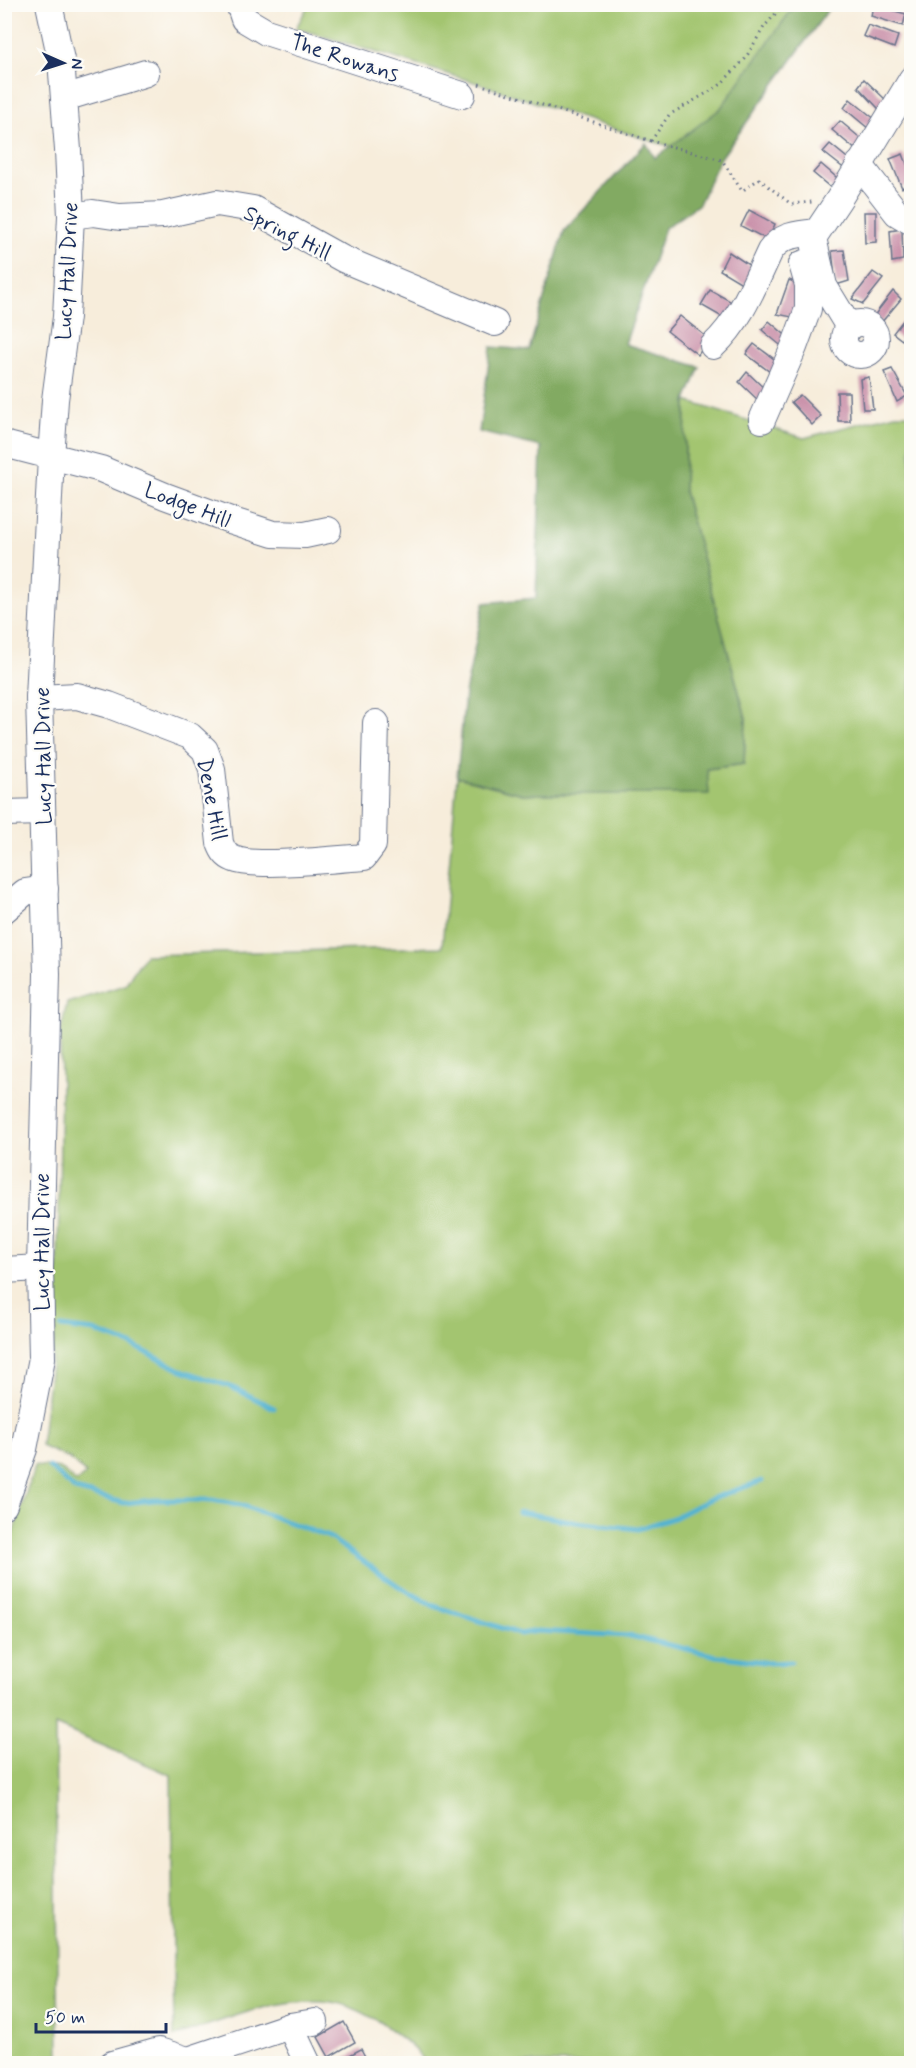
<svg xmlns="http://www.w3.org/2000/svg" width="916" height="2068" viewBox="0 0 916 2068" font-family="Mynerve,sans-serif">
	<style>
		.green { fill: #a3c56f; stroke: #5f7a66; stroke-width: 1.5 }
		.forest { fill: #82aa62; stroke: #4e6c60; stroke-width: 1.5 }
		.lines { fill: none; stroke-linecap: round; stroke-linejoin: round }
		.stream { stroke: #53b3d2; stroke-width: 5 }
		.building { fill: #ca93ab }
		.minor-casing { stroke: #68728a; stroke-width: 28 }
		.path { stroke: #68728a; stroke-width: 3; stroke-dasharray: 1.5 4.5; stroke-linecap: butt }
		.minor { stroke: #fff; stroke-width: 26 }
		.labels { text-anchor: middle; stroke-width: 4.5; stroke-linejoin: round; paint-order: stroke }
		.street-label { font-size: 22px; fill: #1b2f5e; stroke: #fdfcf7 }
	</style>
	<rect width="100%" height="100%" fill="#fdfcf7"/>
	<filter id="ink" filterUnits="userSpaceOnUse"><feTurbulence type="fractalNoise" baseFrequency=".0167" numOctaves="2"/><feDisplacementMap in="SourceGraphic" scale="12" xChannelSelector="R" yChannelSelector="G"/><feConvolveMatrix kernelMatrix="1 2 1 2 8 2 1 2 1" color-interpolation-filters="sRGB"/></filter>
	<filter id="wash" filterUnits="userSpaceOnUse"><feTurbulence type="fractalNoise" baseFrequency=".008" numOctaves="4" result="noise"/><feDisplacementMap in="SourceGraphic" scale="24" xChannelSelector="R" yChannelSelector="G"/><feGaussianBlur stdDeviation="1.35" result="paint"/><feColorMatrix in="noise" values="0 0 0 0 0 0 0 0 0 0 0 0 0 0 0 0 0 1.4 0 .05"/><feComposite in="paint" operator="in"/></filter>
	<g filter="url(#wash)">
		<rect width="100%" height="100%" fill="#f7eddb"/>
		<g class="green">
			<polygon points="309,4 815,4 830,7 720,159 651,141 474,82 296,28"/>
			<path d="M686 401 804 438 895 414H911V2063H427C403 2035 360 2003 322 2001 272 1998 220 2022 174 2037L171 1775 55 1725 59 2058 39 2063H5L4 1551 13 1533 35 1465 60 1468 76 1482 86 1474 70 1459 41 1446 57 1314 61 1083 60 1034 67 1003 125 985 145 955 442 947 457 777 523 794 744 764 746 718 684 491Z"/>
		</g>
		<polygon class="forest" points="795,5 815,5 830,7 720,159 699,204 665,228 625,344 700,367 686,401 684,491 746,718 744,764 707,769 709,794 523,794 457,777 465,693 484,603 536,598 541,447 479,432 491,347 529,350 564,231 646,143 655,158 720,109"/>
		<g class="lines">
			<g class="stream">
				<polyline points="61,1327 94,1331 132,1345 179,1369 231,1387 274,1408"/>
				<polyline points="49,1467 75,1490 124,1503 154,1500 212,1500 241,1505 329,1537 397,1585 434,1606 520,1634 538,1631 630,1636 717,1656 771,1663 791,1662"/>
				<polyline points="519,1512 576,1522 638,1529 673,1518 710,1499 762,1481"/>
			</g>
		</g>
		<g id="blocks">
			<g class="building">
				<polygon points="873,5 906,14 903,26 871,16"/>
				<polygon points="868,25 898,36 894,48 863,36"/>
				<polygon points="864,79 886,100 879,109 858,87"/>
				<polygon points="850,99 876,120 869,129 844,108"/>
				<polygon points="840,121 865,142 857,151 832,130"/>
				<polygon points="830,144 852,162 846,170 823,152"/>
				<polygon points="903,154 912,177 912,182 902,188 890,159"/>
				<polygon points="821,164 843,183 837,193 813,173"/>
				<polygon points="749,210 775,224 768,240 741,226"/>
				<polygon points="864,212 876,212 876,242 865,243"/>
				<polygon points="902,229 903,260 892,262 890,231"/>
				<polygon points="844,250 849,281 836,285 832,251"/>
				<polygon points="729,252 755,269 745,285 720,270"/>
				<polygon points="873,272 883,279 863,304 852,299"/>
				<polygon points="789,280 801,285 792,317 777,314"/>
				<polygon points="710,290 739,306 729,321 701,305"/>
				<polygon points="893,291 901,299 881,323 873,317"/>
				<polygon points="912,309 912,328 902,340 893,333"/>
				<polygon points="680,316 709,339 698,355 667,331"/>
				<polygon points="769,321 791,340 785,349 762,330"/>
				<polygon points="754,344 782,365 774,375 746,354"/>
				<polygon points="892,369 907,396 897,402 884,372"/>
				<polygon points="747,372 768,392 760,402 739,382"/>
				<polygon points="869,377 873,409 863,409 860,379"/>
				<polygon points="837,392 849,392 850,421 838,421"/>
				<polygon points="800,395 821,416 812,425 791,402"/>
				<polygon points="344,2022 355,2042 329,2057 318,2037"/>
				<polygon points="361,2049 369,2064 333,2064"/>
			</g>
		</g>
	</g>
	<g filter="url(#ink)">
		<use href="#blocks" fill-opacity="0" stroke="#68728a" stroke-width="1.5"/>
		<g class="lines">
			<defs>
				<g id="minor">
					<polyline points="239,4 244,19 266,32 462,95"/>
					<polyline points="64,98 146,73"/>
					<polyline points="859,164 897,213 912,222"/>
					<polyline points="71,216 93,213 120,217 163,215 217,203 253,209 343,259 495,323"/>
					<circle cx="860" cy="339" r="16"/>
					<polyline points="849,327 824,286 813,238 839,199 912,79"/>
					<path d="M713 346C741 320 754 285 770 251 782 234 797 235 816 232"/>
					<polyline points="762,420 794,347 808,309 808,285 802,264 805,263"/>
					<polyline points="4,444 101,469 165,496 233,521 273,534 305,535 328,530"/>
					<path d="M39 698 77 696 109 705 190 736 205 750 212 769 220 843C223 851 226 856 234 859 254 868 338 859 364 857L373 845 376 723"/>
					<polyline points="4,813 42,812"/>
					<polyline points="4,910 25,892 45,889"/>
					<polyline points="4,1270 40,1268"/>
					<polyline points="4,1505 24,1449 42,1358 40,1268 47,974 39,698 51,457 55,400 66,317 71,216 68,150 61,60 49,4"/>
					<polyline points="290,2026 315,2022"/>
					<polyline points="112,2064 159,2051 188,2060 290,2026 308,2064"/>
				</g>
			</defs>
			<use href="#minor" class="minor-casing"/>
			<g class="path">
				<polyline points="479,84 651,141 722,160 742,191 759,179 791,204 812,202"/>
				<polyline points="651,141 669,115 719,86 745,59 764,27 784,4"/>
			</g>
			<use href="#minor" class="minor"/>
		</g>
	</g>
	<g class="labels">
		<g class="street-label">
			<text transform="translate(345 57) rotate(18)" y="8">The Rowans</text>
			<text transform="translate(288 232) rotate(27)" y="8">Spring Hill</text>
			<text transform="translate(66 271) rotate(-87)" y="8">Lucy Hall Drive</text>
			<text transform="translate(188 504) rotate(21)" y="8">Lodge Hill</text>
			<text transform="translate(42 756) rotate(-91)" y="8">Lucy Hall Drive</text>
			<text transform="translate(213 799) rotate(79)" y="8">Dene Hill</text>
			<text transform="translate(41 1242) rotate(-90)" y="8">Lucy Hall Drive</text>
		</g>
	</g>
	<rect width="916" height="2068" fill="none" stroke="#fdfcf7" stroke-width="24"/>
	<g transform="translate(63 63) rotate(93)" stroke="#fdfcf7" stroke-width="4.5" paint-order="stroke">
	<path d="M0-4.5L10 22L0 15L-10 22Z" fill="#1b2f5e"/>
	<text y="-9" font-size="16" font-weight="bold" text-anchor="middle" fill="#1b2f5e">N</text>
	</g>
	<path d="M36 2023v9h130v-9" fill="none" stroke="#1b2f5e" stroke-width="3"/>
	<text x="45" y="2023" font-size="18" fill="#1b2f5e" stroke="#fdfcf7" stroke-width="4.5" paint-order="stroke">50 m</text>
</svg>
